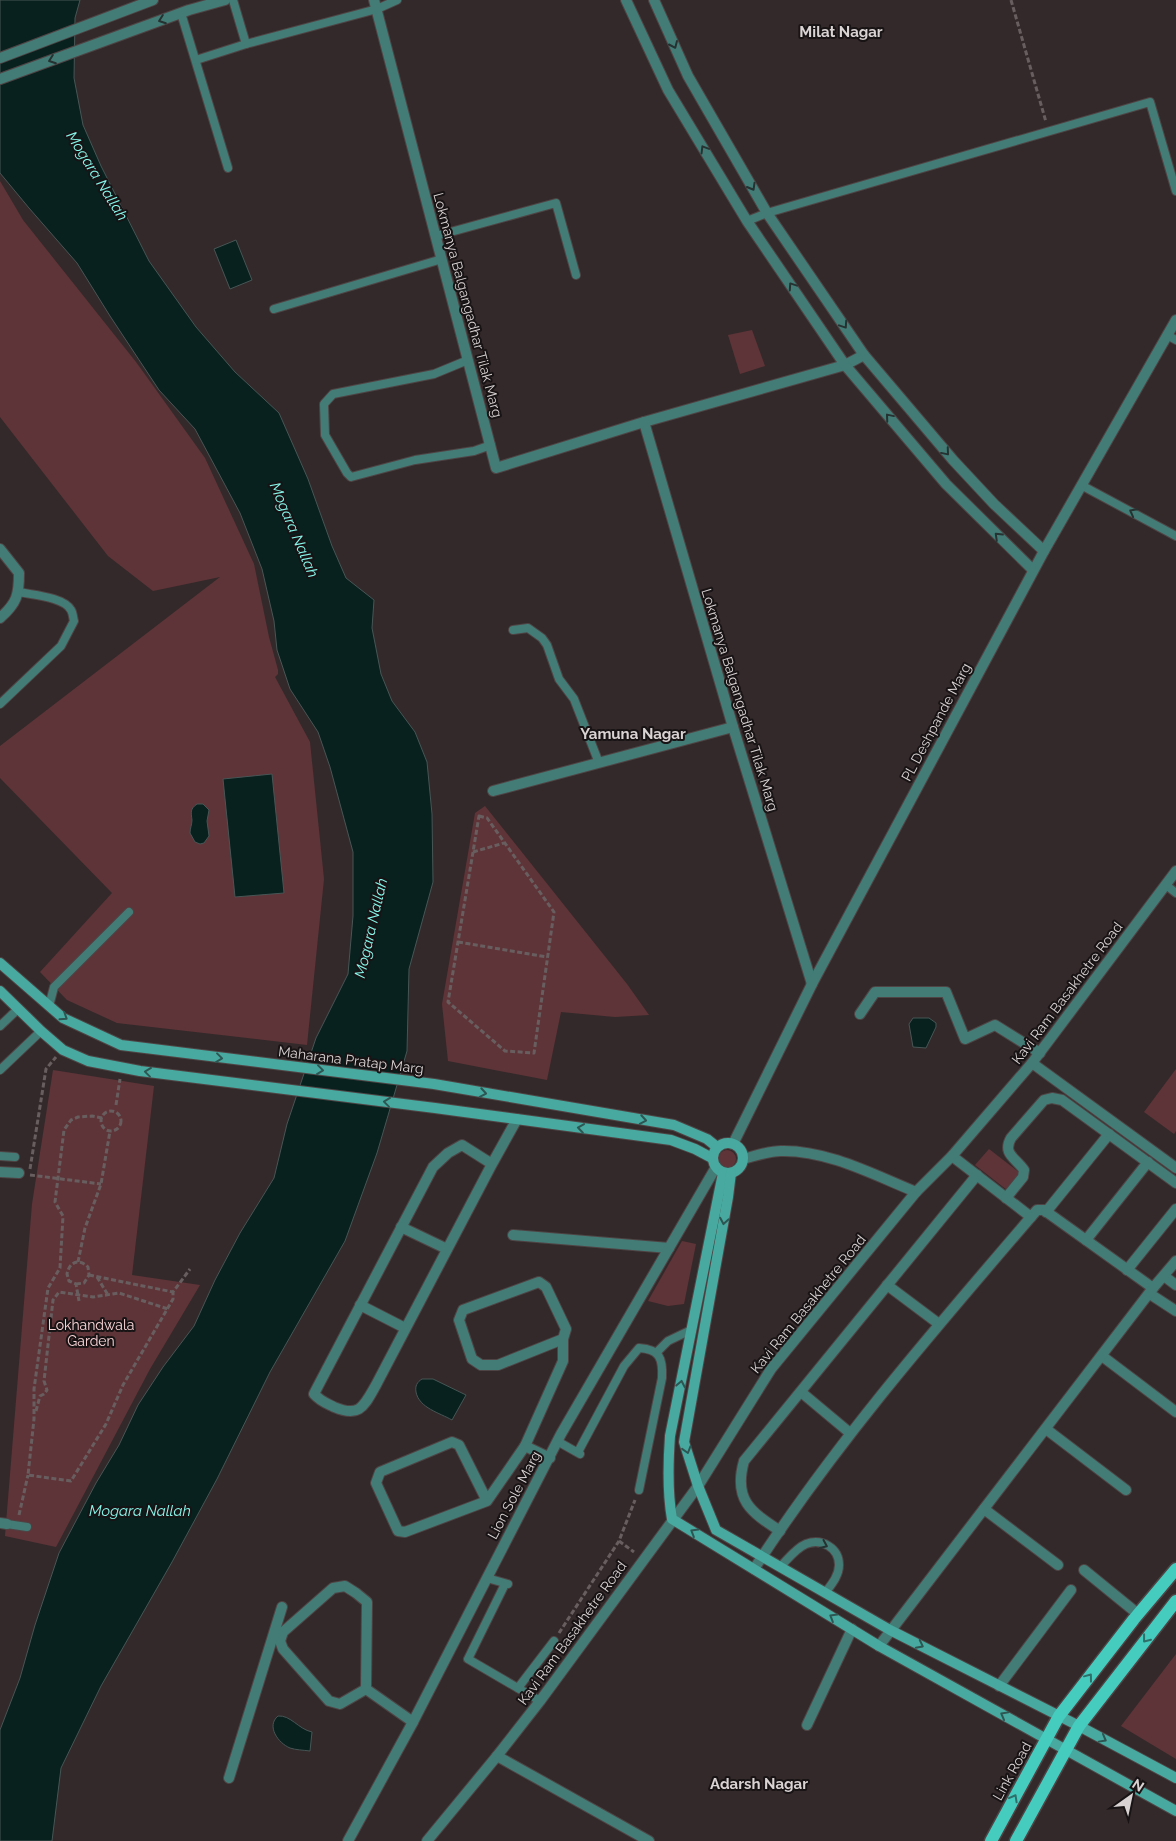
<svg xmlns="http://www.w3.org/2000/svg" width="1176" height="1841" viewBox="0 0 1176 1841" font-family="Raleway,sans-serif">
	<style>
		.green { fill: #5e3438 }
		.water { fill: #08201e; stroke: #475655 }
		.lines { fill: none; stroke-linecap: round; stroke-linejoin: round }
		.service-casing { stroke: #4f4445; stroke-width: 10 }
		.minor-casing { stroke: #4f4445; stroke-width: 12 }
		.tertiary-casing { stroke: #4f4445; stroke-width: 12 }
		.secondary-casing { stroke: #4f4445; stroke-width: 12 }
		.primary-casing { stroke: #4f4445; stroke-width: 15 }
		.path { stroke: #685e5f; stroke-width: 3; stroke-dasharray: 5 2.5; stroke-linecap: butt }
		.service { stroke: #437c76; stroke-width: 8 }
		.minor { stroke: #437c76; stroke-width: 10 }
		.tertiary { stroke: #437c76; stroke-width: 10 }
		.secondary { stroke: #47a99f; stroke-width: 10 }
		.primary { stroke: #46cbbf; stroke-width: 12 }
		.oneway { stroke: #253231 }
		.oneway2 { stroke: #2d5653 }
		.oneway3 { stroke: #2f6f6a }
		.labels { text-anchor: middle; stroke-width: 4; stroke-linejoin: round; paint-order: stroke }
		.street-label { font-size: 14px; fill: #dad3d4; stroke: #181314 }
		.park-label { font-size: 14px; fill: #fcd7d9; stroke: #181314 }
		.neighbourhood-label { font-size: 15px; font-weight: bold; fill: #dad3d4; stroke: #181314 }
		.water-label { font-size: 15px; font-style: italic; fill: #87f8ec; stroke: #181314 }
	</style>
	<rect width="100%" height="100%" fill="#34292a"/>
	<g class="green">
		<polygon points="0,181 23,220 136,362 205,458 254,564 269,637 278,670 278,674 275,677 310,742 324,879 307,1045 117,1023 67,1000 40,972 112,893 0,778 0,746 220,577 153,591 108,556 0,417"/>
		<polygon points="752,330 765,366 740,374 728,335"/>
		<polygon points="485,806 627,984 649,1015 615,1017 561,1012 547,1080 448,1061 442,1004 475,813"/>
		<polygon points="1176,1069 1176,1131 1174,1134 1144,1112"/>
		<polygon points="53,1070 154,1086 132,1275 200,1285 150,1369 56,1547 5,1536 32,1204"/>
		<polygon points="989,1149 1020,1173 1007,1190 975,1165"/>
		<circle cx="727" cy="1159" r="9"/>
		<polygon points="682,1241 696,1244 684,1304 668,1306 648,1301"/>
		<polygon points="1176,1654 1176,1759 1121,1726"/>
	</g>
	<g class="water">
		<polygon points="0,0 80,0 75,18 74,78 83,125 101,166 149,261 196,327 235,372 279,413 308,479 332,546 346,578 374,600 372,628 381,674 392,701 415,732 427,762 432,814 433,882 409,969 407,1051 377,1153 345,1241 270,1372 217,1479 172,1562 101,1686 61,1768 52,1841 0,1841 0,1730 20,1678 35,1625 59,1553 96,1483 119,1445 138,1405 163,1367 194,1326 215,1280 240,1233 274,1178 287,1124 316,1038 348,974 353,916 353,852 330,767 318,732 290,689 277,650 274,621 262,569 240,513 195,429 159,390 110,316 77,263 29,208 0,173"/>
		<polygon points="236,240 252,280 230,289 214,249"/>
		<polygon points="272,774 284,893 235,897 223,779"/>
		<path d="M197 804H203L209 810 207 821 209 836 204 843 200 844 195 842 190 833C190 829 192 824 192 820 191 812 190 809 197 804Z"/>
		<polygon points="913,1018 929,1018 936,1023 936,1027 926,1048 913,1047 909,1024"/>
		<path d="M422 1379H433L466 1395 452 1420C440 1413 419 1408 416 1392 415 1386 417 1382 422 1379Z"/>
		<path d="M278 1716C291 1715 298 1729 312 1732L310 1751C303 1750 296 1750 290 1748 278 1743 266 1726 278 1716Z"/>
	</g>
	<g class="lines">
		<defs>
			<g id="service">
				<polyline points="181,13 228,168"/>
				<polyline points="246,44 377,9 397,0"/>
				<polyline points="196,60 246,44 233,0"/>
				<polyline points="747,221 767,213 1150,102 1176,191"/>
				<polyline points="436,236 556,203 576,275"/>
				<polyline points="274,309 442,259"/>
				<polyline points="1167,335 1176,340"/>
				<polyline points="468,360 434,374 333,394 324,404 325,435 347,473 351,477 415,460 474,451 491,445"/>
				<polyline points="1081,485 1176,536"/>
				<polyline points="513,630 528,628 542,638 547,645 559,679 574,699 599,763"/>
				<path d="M0 704 61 646 74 621C73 618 73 613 71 610 64 597 32 595 19 592"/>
				<polyline points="1166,885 1176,893"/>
				<polyline points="49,1006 54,987 129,912"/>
				<polyline points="0,1026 18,1009"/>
				<polyline points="0,1070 41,1031"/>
				<polyline points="0,1156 15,1157"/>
				<polyline points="656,1353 668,1341 691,1330"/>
				<polyline points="557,1441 580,1454"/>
				<path d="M578 1452 624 1366 639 1348C660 1349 663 1359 662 1378L639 1490"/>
				<polyline points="7,1524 27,1527"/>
				<path d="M780 1567C788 1559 796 1548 806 1544 822 1538 839 1548 839 1565 839 1576 831 1585 825 1593"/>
				<polyline points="487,1578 508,1584"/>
				<polyline points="505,1584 468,1659 540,1701"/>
				<polyline points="518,1688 554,1641"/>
			</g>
			<g id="minor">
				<polyline points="374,0 496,468 644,422 845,365 864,355"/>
				<polyline points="626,0 668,90 747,221 845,365 946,484 1033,570"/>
				<polyline points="654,0 688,76 767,213 864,355 953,460 994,504 1044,551"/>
				<polyline points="644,422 733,727 812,984"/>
				<path d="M0 549 19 573C19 595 17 603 0 618"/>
				<polyline points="493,791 733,727"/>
				<polyline points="860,1014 875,992 946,992 965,1039 995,1025 1040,1053"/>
				<polyline points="1032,1063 1176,1168"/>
				<polyline points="952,1156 1031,1217 1037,1210 1044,1210 1153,1288"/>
				<path d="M492 1164 462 1145 448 1153 433 1167 317 1388 314 1394C320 1401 326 1403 334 1407 360 1418 364 1406 376 1385L492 1164 517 1119"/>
				<polyline points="0,1172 19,1173"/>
				<path d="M1006 1198 1023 1177 1024 1170C1016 1158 1002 1154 1011 1138L1044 1100 1052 1098 1062 1100 1176 1183"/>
				<polyline points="1046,1212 1109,1134"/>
				<polyline points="401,1227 447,1249"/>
				<polyline points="513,1235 669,1248"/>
				<polyline points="1086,1240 1148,1162"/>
				<polyline points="1127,1270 1176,1209"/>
				<polyline points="1164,1276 1176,1285"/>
				<polyline points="887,1285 939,1324"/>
				<polyline points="1150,1294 1176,1311"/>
				<polyline points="360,1305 405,1328"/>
				<polyline points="1102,1356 1176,1412"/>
				<polyline points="801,1392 850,1433"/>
				<polyline points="1046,1429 1126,1490"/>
				<polyline points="525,1446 563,1361 563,1339 566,1329 546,1287 539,1282 463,1310 459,1320 472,1359 481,1365 498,1365 563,1339"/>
				<polyline points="487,1501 459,1445 452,1442 380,1472 376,1483 398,1531 405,1532 487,1501 525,1446 550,1458"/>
				<polyline points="984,1509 1058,1565"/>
				<polyline points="0,1523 7,1524"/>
				<path d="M780 1531C751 1512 733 1500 744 1461L977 1175"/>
				<path d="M754 1569C835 1444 934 1330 1031 1217"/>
				<polyline points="1084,1570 1138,1614"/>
				<polygon points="345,1586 356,1593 367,1602 366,1689 340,1704 329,1701 283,1649 280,1641 283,1632 333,1588"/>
				<polyline points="879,1646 1153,1288 1176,1261"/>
				<polyline points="999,1686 1071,1590"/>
				<polyline points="366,1689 413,1722"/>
				<polyline points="807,1725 852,1629"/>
				<polyline points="497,1756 649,1841"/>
				<polyline points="229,1778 282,1607"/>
			</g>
			<g id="tertiary">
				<polyline points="0,58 153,0"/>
				<polyline points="0,79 189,10 225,0"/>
				<polyline points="733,1144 812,984 1044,551 1176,320"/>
				<path d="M743 1159C755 1156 769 1151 781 1151 828 1150 874 1175 916 1192"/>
				<polyline points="348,1841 413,1722 561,1434 716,1167"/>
				<polyline points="427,1841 497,1756 540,1701 698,1486 771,1369 916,1192 952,1156 1032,1063 1176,871"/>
			</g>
			<g id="secondary">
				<polyline points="0,963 63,1018 121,1045 434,1084 674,1125 707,1139 717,1147"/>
				<polyline points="0,991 41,1031 63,1050 88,1061 140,1071 435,1108 671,1140 695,1149 712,1158"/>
				<circle cx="728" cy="1158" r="15"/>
				<path d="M723 1173 670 1436C668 1464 667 1491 672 1519L879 1646 1176 1811"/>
				<polyline points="731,1173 728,1197 684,1442 698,1486 716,1530 890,1630 1079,1726 1176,1778"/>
			</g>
			<g id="primary">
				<polyline points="991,1841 1059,1716 1134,1619 1176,1569"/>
				<polyline points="1016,1841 1079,1726 1176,1601"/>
			</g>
		</defs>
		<use href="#service" class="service-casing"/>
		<use href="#minor" class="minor-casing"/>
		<use href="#tertiary" class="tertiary-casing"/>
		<use href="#secondary" class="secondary-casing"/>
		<use href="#primary" class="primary-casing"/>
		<g class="path">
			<polyline points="1011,0 1046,122"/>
			<polygon points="479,816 487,818 554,912 534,1053 505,1051 448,1002"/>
			<polyline points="473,852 504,843"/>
			<polyline points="458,942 547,957"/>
			<polyline points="116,1105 120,1079"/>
			<circle cx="111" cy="1121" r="10"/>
			<polyline points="102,1118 92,1116 78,1117 71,1120 64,1130 55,1202 63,1216 60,1268 48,1288 34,1389 34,1419 28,1475 71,1481 106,1424 123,1385 173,1299 173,1292 190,1269"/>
			<polyline points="30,1169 46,1069 56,1057"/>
			<polyline points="30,1175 101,1184"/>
			<polyline points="78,1262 85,1228 101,1184 110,1131"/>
			<polyline points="89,1275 173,1292"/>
			<polyline points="97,1277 108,1295"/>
			<path d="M76 1284 84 1283 89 1275 88 1267C79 1258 69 1262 67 1274L69 1281 76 1284 79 1301"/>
			<polyline points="36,1411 40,1396 44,1394 47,1390 44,1381 53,1300 59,1292 93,1297 119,1293 168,1309"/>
			<polyline points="19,1515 28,1475"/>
			<polyline points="619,1541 634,1552"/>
			<polyline points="559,1633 619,1541 635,1500"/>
		</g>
		<use href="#service" class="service"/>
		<use href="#minor" class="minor"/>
		<use href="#tertiary" class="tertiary"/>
		<use href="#secondary" class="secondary"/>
		<use href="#primary" class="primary"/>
	</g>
	<defs><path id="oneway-chevron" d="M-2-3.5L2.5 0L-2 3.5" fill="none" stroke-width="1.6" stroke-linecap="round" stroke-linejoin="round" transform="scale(1.25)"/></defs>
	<g class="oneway">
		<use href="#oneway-chevron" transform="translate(162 20) rotate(160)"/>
		<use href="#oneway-chevron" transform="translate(674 45) rotate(66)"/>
		<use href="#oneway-chevron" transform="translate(52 60) rotate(160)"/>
		<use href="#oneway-chevron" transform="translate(704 149) rotate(-121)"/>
		<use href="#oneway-chevron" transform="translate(752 187) rotate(60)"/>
		<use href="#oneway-chevron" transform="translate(792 286) rotate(-124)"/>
		<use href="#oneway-chevron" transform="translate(844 325) rotate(56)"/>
		<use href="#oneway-chevron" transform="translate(889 417) rotate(-130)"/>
		<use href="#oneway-chevron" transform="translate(946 452) rotate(50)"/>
		<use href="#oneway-chevron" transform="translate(1133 512) rotate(-152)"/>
		<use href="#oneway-chevron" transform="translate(998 536) rotate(-136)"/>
		<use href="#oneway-chevron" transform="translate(824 1545) rotate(24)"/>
	</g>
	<g class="oneway2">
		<use href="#oneway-chevron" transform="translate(64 1017) rotate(33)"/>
		<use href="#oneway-chevron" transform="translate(219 1058) rotate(7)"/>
		<use href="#oneway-chevron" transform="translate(320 1070) rotate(7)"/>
		<use href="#oneway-chevron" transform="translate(148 1072) rotate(-173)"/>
		<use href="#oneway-chevron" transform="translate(483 1093) rotate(10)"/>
		<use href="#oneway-chevron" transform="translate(387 1102) rotate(-173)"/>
		<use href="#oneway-chevron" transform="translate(643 1120) rotate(10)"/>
		<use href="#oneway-chevron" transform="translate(581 1128) rotate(-172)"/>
		<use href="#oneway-chevron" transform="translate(724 1221) rotate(100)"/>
		<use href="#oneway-chevron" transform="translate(681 1384) rotate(-79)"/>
		<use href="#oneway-chevron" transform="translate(687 1450) rotate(73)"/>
		<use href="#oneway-chevron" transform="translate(694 1532) rotate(-149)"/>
		<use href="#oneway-chevron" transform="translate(833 1617) rotate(-149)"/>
		<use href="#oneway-chevron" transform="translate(920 1645) rotate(27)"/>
		<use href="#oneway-chevron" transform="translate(1004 1715) rotate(-151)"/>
		<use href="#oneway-chevron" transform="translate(1103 1739) rotate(29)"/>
	</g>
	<g class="oneway3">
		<use href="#oneway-chevron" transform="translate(1146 1639) rotate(128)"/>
		<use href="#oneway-chevron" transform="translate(1089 1677) rotate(-53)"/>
		<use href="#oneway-chevron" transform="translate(1014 1798) rotate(-61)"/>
	</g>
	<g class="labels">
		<g class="street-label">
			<text transform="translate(468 305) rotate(75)" y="5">Lokmanya Balgangadhar Tilak Marg</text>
			<text transform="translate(740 700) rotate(73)" y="5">Lokmanya Balgangadhar Tilak Marg</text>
			<text transform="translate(936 722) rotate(-62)" y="5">PL Deshpande Marg</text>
			<text transform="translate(1067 993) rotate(-53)" y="5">Kavi Ram Basakhetre Road</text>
			<text transform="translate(351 1060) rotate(7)" y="5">Maharana Pratap Marg</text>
			<text transform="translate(808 1304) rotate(-51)" y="5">Kavi Ram Basakhetre Road</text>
			<text transform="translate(514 1495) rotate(-62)" y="5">Lion Sole Marg</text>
			<text transform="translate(572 1633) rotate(-54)" y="5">Kavi Ram Basakhetre Road</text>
			<text transform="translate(1012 1771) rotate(-61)" y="5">Link Road</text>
		</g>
		<g class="park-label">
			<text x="91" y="1330">Lokhandwala<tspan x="91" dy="16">Garden</tspan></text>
		</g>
		<g class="neighbourhood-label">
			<text x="841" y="37">Milat Nagar</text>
			<text x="633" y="739">Yamuna Nagar</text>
			<text x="759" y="1789">Adarsh Nagar</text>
		</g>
		<g class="water-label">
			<text transform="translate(97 176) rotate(58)" y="5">Mogara Nallah</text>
			<text transform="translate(294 530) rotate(67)" y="5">Mogara Nallah</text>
			<text transform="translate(371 928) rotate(-77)" y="5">Mogara Nallah</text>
			<text x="140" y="1516">Mogara Nallah</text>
		</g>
	</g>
	<g transform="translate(1131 1796) rotate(33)" stroke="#181314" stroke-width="4" paint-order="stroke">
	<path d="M0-4L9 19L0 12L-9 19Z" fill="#dad3d4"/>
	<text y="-8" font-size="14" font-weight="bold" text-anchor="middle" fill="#dad3d4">N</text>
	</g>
</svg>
